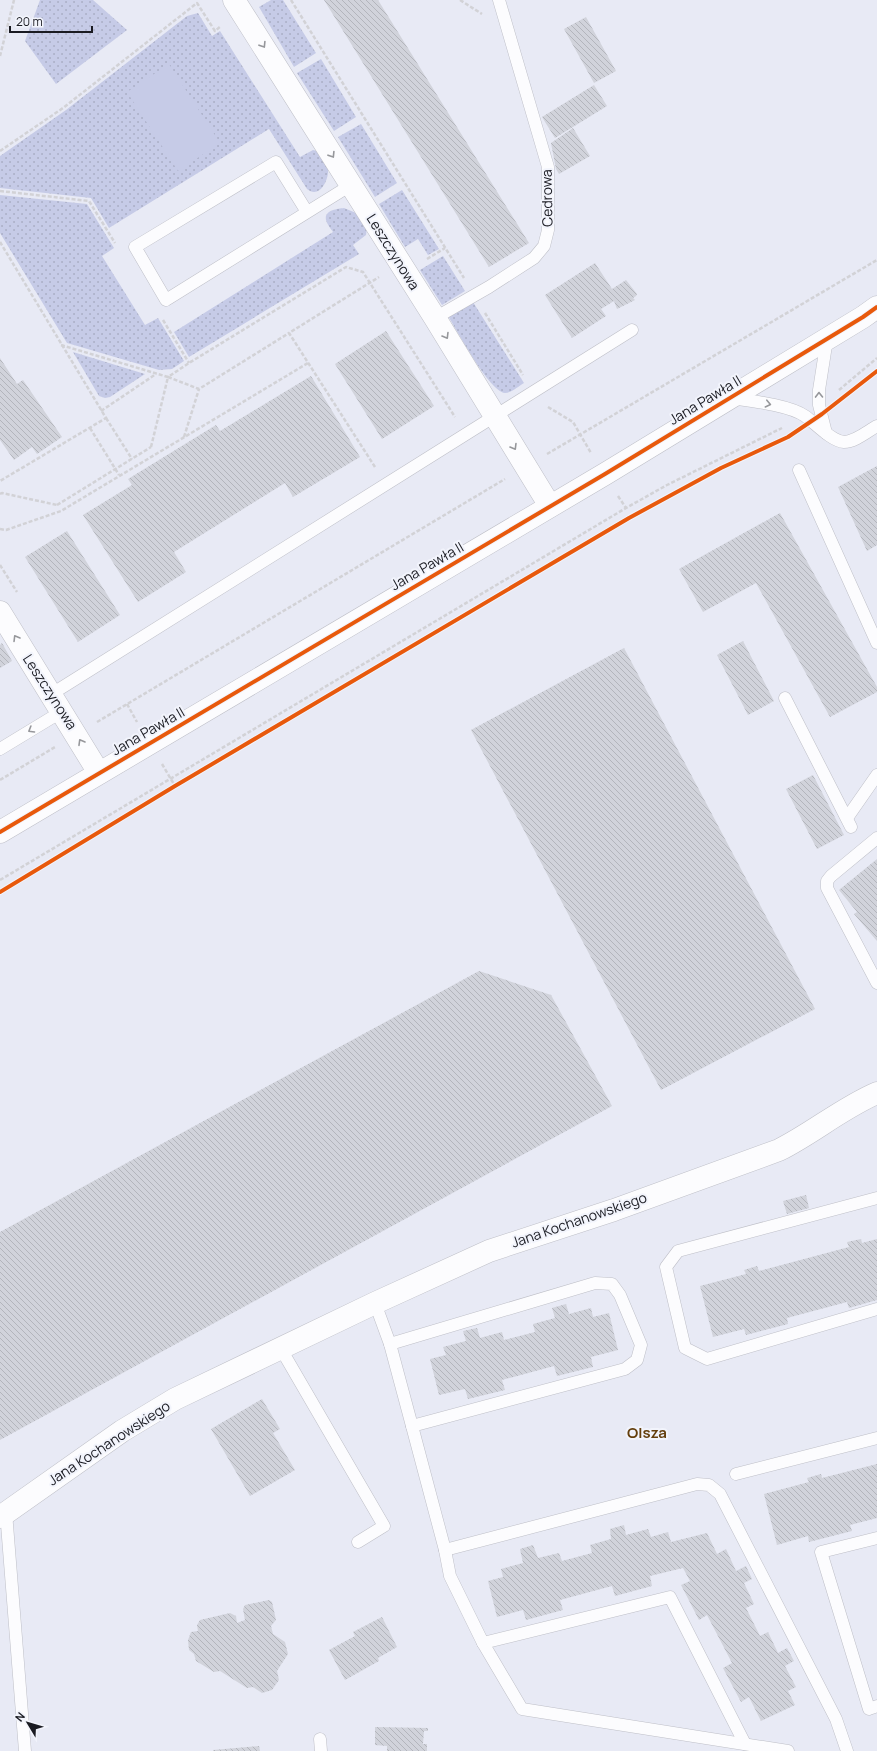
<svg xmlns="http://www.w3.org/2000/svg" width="877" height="1751" viewBox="0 0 877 1751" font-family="Manrope,sans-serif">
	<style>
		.grass { fill: url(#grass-dots) }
		.garden { fill: #c6cbe7 }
		.building { fill: url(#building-back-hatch) }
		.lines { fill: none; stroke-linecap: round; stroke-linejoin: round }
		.service-casing { stroke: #bebfc7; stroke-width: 13 }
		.minor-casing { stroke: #bebfc7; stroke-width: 23 }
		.tertiary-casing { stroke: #bebfc7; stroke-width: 23 }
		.path { stroke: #d2d2d6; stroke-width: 2.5; stroke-dasharray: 4 2; stroke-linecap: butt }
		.service { stroke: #fcfcfe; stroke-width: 12 }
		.minor { stroke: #fcfcfe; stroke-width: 22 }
		.tertiary { stroke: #fcfcfe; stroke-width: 22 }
		.path-bridge { stroke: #d2d2d6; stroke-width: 2.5; stroke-dasharray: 4 2; stroke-linecap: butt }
		.cycleway-casing { stroke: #f2f4fc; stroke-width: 6 }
		.cycleway { stroke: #e8590c; stroke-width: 4 }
		.oneway { stroke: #96979b }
		.labels { text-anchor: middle; stroke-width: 4; stroke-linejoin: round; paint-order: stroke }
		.street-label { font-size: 14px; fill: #1a1b22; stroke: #f2f4fc }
		.neighbourhood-label { font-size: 15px; font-weight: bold; fill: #643f0d; stroke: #f2f4fc }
	</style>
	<defs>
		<pattern id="grass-dots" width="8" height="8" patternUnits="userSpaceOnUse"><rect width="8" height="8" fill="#c6cbe7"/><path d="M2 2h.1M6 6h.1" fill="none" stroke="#aaaec6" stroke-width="1.8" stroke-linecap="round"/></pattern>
		<pattern id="building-back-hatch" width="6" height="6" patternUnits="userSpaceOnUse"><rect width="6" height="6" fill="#d1d3db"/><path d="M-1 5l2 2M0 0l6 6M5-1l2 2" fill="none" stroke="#b3b5bc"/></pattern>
	</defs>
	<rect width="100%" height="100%" fill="#e8eaf5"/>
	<g class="grass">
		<polygon points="40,0 93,0 127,30 56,84 25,41"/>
		<polygon points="271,0 283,0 316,53 294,67 259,7"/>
		<path d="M198 13 212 36 220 31 300 157 313 150 317 151C321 156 328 163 328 169 329 181 319 199 307 189L269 129 109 228 91 198 0 188V156L66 110 187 16Z"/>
		<polygon points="321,59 356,117 334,131 297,73"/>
		<polygon points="361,124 397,183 375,197 338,137"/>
		<polygon points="402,190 439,249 428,255 418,239 405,247 379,204"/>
		<polygon points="0,195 87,204 114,248 102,256 145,325 158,318 184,361 172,369 159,370 67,343 0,233"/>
		<path d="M344 208 356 213 367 228 366 235 353 245 359 254 189 357 174 332 333 232C331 229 327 224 326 220 324 210 337 209 344 208Z"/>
		<polygon points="443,256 465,291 442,305 420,270"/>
		<path d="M473 302 524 383C519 386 511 393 505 393 489 391 458 332 448 316Z"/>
		<polygon points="73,352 145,374 110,397 105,398 99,396"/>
	</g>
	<polygon class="garden" points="169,64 220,143 178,171 127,92"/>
	<g class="building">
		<polygon points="324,0 378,0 529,243 489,267"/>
		<polygon points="586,17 616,71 594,83 564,29"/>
		<polygon points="594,85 607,106 555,138 542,117"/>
		<polygon points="573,128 590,156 559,174 556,169 551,143"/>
		<polygon points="595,263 612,289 626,280 637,294 636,296 633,298 635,300 617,309 614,301 601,309 606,316 572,338 545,295"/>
		<polygon points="386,331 434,406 382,439 335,364"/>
		<polygon points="0,358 17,384 23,380 62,437 37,454 32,447 14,460 0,440"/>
		<polygon points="311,376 360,457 293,497 285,483 174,552 186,572 138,602 83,515 132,485 128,479 216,425 220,431"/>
		<polygon points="877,466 877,545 867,551 838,487"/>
		<polygon points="780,513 877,687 877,692 830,717 756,583 703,612 679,569"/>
		<polygon points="67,531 120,615 78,642 25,557"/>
		<polygon points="743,641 774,701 748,715 717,655"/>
		<polygon points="2,643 12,661 0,668 0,645"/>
		<polygon points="624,648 815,1009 661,1090 471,730"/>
		<polygon points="813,775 844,835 817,849 786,789"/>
		<polygon points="877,859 877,941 854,914 857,912 839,890"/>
		<polygon points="479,971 551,995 612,1106 0,1440 0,1232"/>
		<polygon points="806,1195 809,1208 787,1214 783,1201"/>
		<polygon points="861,1239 862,1243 877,1239 877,1300 849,1308 847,1302 787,1318 788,1324 746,1335 744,1329 713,1337 700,1286 746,1274 744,1270 757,1266 759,1271 849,1247 847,1242"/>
		<polygon points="566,1304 569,1314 591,1308 593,1317 609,1313 618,1350 591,1357 593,1367 557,1376 554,1366 502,1380 505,1390 468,1399 465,1389 439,1395 430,1359 446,1355 443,1347 466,1341 463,1331 477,1328 480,1338 502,1332 504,1340 535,1332 533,1324 555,1318 552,1308"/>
		<polygon points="262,1399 280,1429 273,1433 295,1470 250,1496 211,1429"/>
		<polygon points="877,1464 877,1518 850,1525 852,1531 809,1542 808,1536 777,1545 764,1494 809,1482 807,1478 821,1474 822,1478"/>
		<polygon points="624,1525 626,1535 648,1529 651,1537 668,1532 671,1542 707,1533 717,1554 726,1549 736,1571 746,1566 752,1579 744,1583 754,1604 746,1608 760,1636 768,1632 778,1653 787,1648 794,1661 785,1666 796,1687 788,1691 795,1705 761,1721 749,1697 741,1702 723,1668 732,1663 707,1615 699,1620 681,1585 690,1581 683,1568 650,1576 652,1586 615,1596 612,1586 560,1600 563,1610 526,1620 523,1610 497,1617 488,1581 503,1577 501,1569 523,1563 520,1549 533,1545 538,1558 559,1553 562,1561 592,1553 590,1545 611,1539 610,1529"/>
		<polygon points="269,1600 272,1602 276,1620 271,1626 273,1634 285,1642 288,1654 277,1671 279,1680 272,1690 262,1693 253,1687 247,1688 220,1671 214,1672 196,1661 194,1654 189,1650 188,1640 191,1632 198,1631 197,1625 200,1620 230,1613 236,1616 237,1623 245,1620 243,1609 245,1605"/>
		<polygon points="382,1617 397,1647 378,1658 379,1661 345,1680 329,1650 355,1636 353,1632"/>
		<polygon points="375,1727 428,1728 428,1731 424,1731 423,1744 427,1744 427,1751 387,1751 387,1746 375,1745"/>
		<polygon points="259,1746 260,1751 213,1751 213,1750"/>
	</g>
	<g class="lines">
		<defs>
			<g id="service">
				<polyline points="307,212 276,162 135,247 166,300 351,185"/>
				<polyline points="435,318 489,287 534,258 544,246 548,230 548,167 499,0"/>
				<path d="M731 398C751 401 789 405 805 416 815 423 831 441 844 442 855 442 868 431 877 426"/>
				<polyline points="826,433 819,405 819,390 827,339"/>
				<polyline points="799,470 877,643"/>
				<polyline points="50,695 632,330"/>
				<polyline points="785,698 851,827"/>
				<polyline points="0,749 61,712"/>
				<polyline points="847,818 877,775"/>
				<polyline points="877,838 831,876 827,881 827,888 877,983"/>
				<polyline points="877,1198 678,1251 666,1267 685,1348 707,1359 877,1309"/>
				<polyline points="375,1303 390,1344 412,1426 445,1550 450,1576 483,1643 522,1709 788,1751"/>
				<polyline points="390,1344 595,1283 612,1284 620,1295 641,1345 637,1360 625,1369 412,1426"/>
				<polyline points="281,1349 384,1526 358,1542"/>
				<polyline points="736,1474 877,1438"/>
				<polyline points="6,1512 25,1751"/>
				<polyline points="877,1538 821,1552 869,1709 877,1706"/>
				<polyline points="445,1550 697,1484 709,1485 720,1494 836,1719 847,1751"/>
				<polyline points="483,1643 670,1597 745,1744"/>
				<polyline points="320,1739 321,1751"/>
			</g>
			<g id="minor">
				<polyline points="234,0 435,318 550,506"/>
				<polyline points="0,612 99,773"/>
				<path d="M0 1517 122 1431 175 1399 375 1303 489 1251 614 1210 779 1150C813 1133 842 1108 877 1093"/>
			</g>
			<polyline id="tertiary" points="0,832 605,474 863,317 877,307"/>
		</defs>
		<use href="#service" class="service-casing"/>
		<use href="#minor" class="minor-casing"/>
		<use href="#tertiary" class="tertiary-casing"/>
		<g class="path">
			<polyline points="291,0 464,278"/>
			<polyline points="460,0 482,14"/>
			<polyline points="0,56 14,0"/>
			<polyline points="0,151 63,108 197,3 215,31 221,26"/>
			<polyline points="0,191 89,201 115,243"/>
			<polyline points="0,242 106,418 0,481"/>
			<polyline points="427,259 445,248"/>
			<polyline points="485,313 523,375"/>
			<polyline points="163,320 189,363"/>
			<polyline points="61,345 168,377 189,363 346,267 363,272 455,417"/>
			<polyline points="839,390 877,358"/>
			<polyline points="548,407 573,422 591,453"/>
			<polyline points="101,411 156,374"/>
			<polyline points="106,418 132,459"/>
			<polyline points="90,428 119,475"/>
			<polyline points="184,437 199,389"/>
			<polyline points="151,447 168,377 199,389 289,333"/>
			<polyline points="547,454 877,260"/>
			<polyline points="375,467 289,333 379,277"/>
			<polyline points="0,494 2,493 57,505"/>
			<polyline points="618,496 626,508"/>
			<polyline points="0,529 6,530 61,511 308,363"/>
			<polyline points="0,565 17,592"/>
			<polyline points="127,704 137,722"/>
			<polyline points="97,722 505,479"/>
			<polyline points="162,764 175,786"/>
			<polyline points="0,780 55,747"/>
			<polyline points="0,880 626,508 667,485 782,428"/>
		</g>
		<use href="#service" class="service"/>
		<use href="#minor" class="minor"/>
		<use href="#tertiary" class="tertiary"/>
		<polyline class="path-bridge" points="57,505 151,447"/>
		<defs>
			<g id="cycleway">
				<polyline points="0,832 605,474 863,317 877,307"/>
				<polyline points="0,892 175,786 629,518 721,468 788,437 822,414 877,371"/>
			</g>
		</defs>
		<use href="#cycleway" class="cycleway-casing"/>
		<use href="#cycleway" class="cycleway"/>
	</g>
	<defs><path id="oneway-chevron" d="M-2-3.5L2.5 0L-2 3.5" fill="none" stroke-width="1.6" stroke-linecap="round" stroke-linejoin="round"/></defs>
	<g class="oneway">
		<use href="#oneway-chevron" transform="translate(263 45) rotate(58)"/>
		<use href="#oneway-chevron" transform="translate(332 155) rotate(58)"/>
		<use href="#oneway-chevron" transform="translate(446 336) rotate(59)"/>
		<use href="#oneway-chevron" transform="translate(819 395) rotate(-91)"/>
		<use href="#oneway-chevron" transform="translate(768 404) rotate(13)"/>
		<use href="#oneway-chevron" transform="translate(514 447) rotate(59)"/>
		<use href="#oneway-chevron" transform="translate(16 638) rotate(-121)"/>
		<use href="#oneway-chevron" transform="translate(31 730) rotate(149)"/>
		<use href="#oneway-chevron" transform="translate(81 742) rotate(-120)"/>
	</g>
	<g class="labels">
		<g class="street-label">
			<text transform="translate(547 198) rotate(-91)" y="5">Cedrowa</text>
			<text transform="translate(393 252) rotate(58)" y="5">Leszczynowa</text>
			<text transform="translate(705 400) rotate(-31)" y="5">Jana Pawła II</text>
			<text transform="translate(427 566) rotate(-30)" y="5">Jana Pawła II</text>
			<text transform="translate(50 692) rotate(57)" y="5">Leszczynowa</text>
			<text transform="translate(148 731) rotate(-30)" y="5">Jana Pawła II</text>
			<text transform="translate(579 1220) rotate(-19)" y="5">Jana Kochanowskiego</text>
			<text transform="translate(109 1443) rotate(-33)" y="5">Jana Kochanowskiego</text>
		</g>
		<g class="neighbourhood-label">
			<text x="647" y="1438">Olsza</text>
		</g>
	</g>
	<g transform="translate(28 1723) rotate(308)" stroke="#f2f4fc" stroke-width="3" paint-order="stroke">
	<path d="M0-3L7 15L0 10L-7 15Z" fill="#1a1b22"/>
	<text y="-6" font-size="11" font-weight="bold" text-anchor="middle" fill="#1a1b22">N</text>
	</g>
	<path d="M10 26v6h82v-6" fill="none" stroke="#1a1b22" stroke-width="2"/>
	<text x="16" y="26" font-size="12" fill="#1a1b22" stroke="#f2f4fc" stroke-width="3" paint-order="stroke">20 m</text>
</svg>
